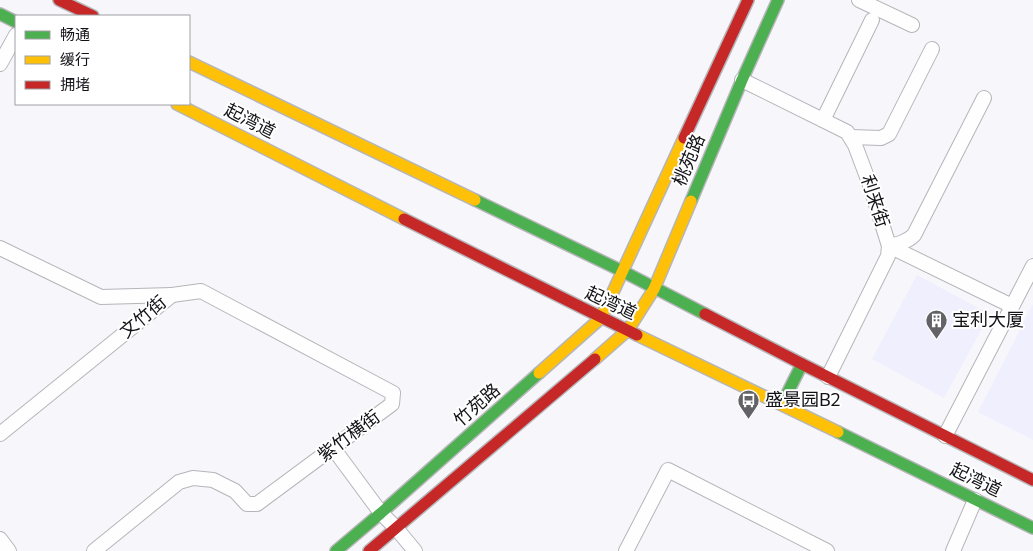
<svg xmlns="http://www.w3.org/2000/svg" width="1033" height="551" viewBox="0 0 1033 551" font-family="Commissioner,'Noto Sans SC',sans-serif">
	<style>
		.built { fill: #efeffd }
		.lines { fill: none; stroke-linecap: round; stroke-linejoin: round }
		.street-casing { stroke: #b5b5ba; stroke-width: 16 }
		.fast-casing { stroke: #b5b5ba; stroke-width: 14 }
		.slow-casing { stroke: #b5b5ba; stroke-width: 14 }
		.jam-casing { stroke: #b5b5ba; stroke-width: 14 }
		.street { stroke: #fefefe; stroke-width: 14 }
		.fast { stroke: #4caf50; stroke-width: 11 }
		.slow { stroke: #ffc107; stroke-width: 11 }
		.jam { stroke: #c62828; stroke-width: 11 }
		.labels { text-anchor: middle; stroke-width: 4; stroke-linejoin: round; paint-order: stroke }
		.street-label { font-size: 18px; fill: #121218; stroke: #fff }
		.poi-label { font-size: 18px; fill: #121218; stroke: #fff; text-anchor: start }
	</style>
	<rect width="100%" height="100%" fill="#f7f7fb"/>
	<g class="built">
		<polygon points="917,275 990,314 944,398 872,359"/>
		<polygon points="1033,304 1033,440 978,412"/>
	</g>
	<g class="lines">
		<defs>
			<g id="street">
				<polyline points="859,0 912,25"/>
				<polyline points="0,64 16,35"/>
				<polyline points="742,80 847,132 855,145 870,185 889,246 888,256 828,377"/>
				<polyline points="823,120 872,20"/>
				<polyline points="851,137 881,138 889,134 932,49"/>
				<path d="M889 246C898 244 907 242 914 235L984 98"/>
				<polyline points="889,246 1012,306"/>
				<polyline points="0,248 101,297 172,295 0,434"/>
				<polyline points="945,436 1033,266"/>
				<polyline points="333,448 381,513 396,528 415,551"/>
				<polyline points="0,539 9,551"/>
				<polyline points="94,551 179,482 193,478 213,480 235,491 247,504 257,504 392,404 393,393 201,291 172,295"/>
				<polyline points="626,551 668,470 827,551"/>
				<polyline points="953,551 975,500"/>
			</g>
			<g id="fast">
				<polyline points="0,14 16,22"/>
				<polyline points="475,200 622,271 705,314"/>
				<polyline points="691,201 742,80 778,0"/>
				<polyline points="782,404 802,364"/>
				<polyline points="838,432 1033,528"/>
				<polyline points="336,551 381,513 539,373"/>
			</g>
			<g id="slow">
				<polyline points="189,62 475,200"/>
				<polyline points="177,104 404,219"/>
				<polyline points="637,335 838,432"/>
				<polyline points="595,359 628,330 654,289 691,201"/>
				<polyline points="539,373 601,318 684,138"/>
			</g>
			<g id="jam">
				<polyline points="59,0 93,16"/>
				<polyline points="684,138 748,0"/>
				<polyline points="404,219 637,335"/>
				<polyline points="705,314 802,364 1033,480"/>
				<polyline points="369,551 595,359"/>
			</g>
		</defs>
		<use href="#street" class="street-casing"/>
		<use href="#fast" class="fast-casing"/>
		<use href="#slow" class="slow-casing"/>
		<use href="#jam" class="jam-casing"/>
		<use href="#street" class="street"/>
		<use href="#fast" class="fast"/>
		<use href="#slow" class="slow"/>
		<use href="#jam" class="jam"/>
	</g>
	<defs>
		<symbol id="building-pin" viewBox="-11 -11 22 30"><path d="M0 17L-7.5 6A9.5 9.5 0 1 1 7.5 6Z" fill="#626267" stroke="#fff"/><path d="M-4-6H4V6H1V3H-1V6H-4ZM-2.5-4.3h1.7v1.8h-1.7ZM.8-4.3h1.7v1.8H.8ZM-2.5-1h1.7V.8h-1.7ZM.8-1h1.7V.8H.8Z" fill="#fff"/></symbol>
		<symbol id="bus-pin" viewBox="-11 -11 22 30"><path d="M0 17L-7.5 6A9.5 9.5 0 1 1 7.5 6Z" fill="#626267" stroke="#fff"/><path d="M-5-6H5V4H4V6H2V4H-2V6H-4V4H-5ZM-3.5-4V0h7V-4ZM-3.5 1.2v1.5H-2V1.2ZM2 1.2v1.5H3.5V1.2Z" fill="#fff"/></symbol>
	</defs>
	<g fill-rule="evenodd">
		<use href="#building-pin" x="924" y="308" width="25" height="34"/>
		<use href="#bus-pin" x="736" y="388" width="25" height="34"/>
	</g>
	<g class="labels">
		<g class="street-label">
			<text transform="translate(250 121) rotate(27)" y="6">起湾道</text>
			<text transform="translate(689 160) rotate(-67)" y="6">桃苑路</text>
			<text transform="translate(875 201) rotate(72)" y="6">利来街</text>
			<text transform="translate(611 303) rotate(25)" y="6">起湾道</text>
			<text transform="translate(143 317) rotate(-40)" y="6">文竹街</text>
			<text transform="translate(477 405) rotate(-41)" y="6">竹苑路</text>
			<text transform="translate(349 436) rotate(-37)" y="6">紫竹横街</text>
			<text transform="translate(976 480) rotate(26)" y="6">起湾道</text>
		</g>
		<g class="poi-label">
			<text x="952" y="326">宝利大厦</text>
			<text x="765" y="406">盛景园B2</text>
		</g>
	</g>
	<rect x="15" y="15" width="175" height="90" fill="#ffffff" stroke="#a0a0a3"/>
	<rect x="25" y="31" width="25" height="8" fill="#4caf50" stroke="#a0a0a3"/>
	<text x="60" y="40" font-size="15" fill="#121218">畅通</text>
	<rect x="25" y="56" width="25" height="8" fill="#ffc107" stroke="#a0a0a3"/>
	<text x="60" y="65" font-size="15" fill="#121218">缓行</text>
	<rect x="25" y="81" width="25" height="8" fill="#c62828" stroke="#a0a0a3"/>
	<text x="60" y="90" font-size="15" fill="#121218">拥堵</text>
</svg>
